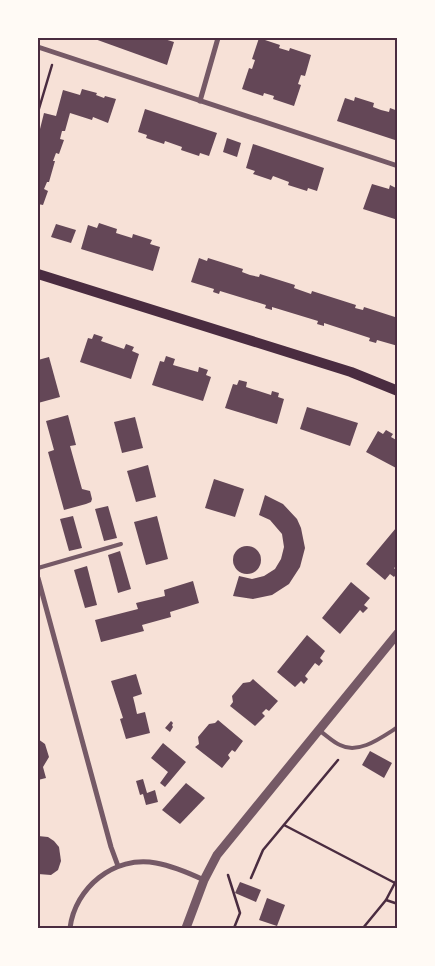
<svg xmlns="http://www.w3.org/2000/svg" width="435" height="966" viewBox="0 0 435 966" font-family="Inter,sans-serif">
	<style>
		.building { fill: #644757 }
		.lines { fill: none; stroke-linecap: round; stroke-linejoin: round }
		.path { stroke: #4a2c40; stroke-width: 2.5 }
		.service { stroke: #755966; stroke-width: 4 }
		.minor { stroke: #755966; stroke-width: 5 }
		.tertiary { stroke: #755966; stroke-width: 9 }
		.secondary { stroke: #4a2c40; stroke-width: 10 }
		.neatline { fill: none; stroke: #4a2c40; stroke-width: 2 }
	</style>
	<rect width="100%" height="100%" fill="#f7e1d7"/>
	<g class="building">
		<polygon points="92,38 161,38 174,42 167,65"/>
		<polygon points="259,38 280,45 279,48 289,51 290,48 311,55 305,76 301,75 298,84 301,85 294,106 273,99 274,96 264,93 263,96 242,89 249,68 252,69 255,60 252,59"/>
		<polygon points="82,89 97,93 96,95 104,98 105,96 116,99 108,123 93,117 92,120 70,113 65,131 62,131 60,139 64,140 59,154 56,153 53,161 55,161 49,182 47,182 44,189 48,191 43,205 38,204 38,129 40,129 44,113 56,116 63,90 80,95"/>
		<polygon points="355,97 374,103 373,107 381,110 389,112 390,108 398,111 398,141 337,121 345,98 354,101"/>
		<polygon points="145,109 217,133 209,156 200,153 199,156 181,150 182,147 165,141 164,144 146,138 147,135 138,132"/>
		<polygon points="227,138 241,143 237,157 223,152"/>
		<polygon points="253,144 324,168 317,191 308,188 307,191 288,185 289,182 273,176 271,180 253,174 255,171 246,168"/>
		<polygon points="372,184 389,189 390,185 396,188 395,191 398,192 398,220 363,209"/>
		<polygon points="99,223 117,229 116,233 132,238 133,234 152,240 150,244 160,247 153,271 81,249 88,225 97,228"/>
		<polygon points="56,224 76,230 71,243 51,237"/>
		<polygon points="199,258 207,261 208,258 243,269 242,272 250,275 259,277 260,274 295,285 294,288 311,294 312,291 356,305 355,308 363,310 364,307 398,318 398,346 377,340 376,343 369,341 370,338 324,323 324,326 317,324 318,321 272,307 272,310 265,308 266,305 220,291 219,294 213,292 214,289 191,282"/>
		<polygon points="94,334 103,337 101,341 124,349 126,344 134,347 132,351 139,354 131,379 80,362 88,338 92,339"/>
		<polygon points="166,356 175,359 173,365 198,372 199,367 208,370 206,375 211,377 203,401 152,385 160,361 164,362"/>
		<polygon points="49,357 60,397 38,403 38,360"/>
		<polygon points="239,380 247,382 246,387 271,395 272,391 279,393 278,397 284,399 277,424 225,408 233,384 237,385"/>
		<polygon points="307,407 358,423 350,446 300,429"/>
		<polygon points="68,415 76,445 70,446 82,489 90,491 92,499 91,502 86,504 64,510 48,452 54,450 46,421"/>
		<polygon points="135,417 143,448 122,453 114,422"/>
		<polygon points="386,430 393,434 391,437 398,441 398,469 366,452 378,431 383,434"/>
		<polygon points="148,465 156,497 136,502 127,471"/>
		<polygon points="214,479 244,489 235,517 205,508"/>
		<polygon points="265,495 283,504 297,519 301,528 305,548 300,567 289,584 272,595 253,599 233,596 239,576 252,579 264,576 275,569 281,559 284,547 282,534 270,520 259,515"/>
		<polygon points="108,506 117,538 104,541 95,509"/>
		<polygon points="73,516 82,548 69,551 60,519"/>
		<polygon points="157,516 168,559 146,565 134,522"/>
		<polygon points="396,528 398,529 398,565 394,568 398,572 394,577 390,574 385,580 366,564"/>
		<circle cx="247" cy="560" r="14"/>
		<polygon points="120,551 131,589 118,593 108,555"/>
		<polygon points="87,566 97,605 85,608 74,570"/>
		<polygon points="193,581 199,603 170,612 171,617 142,625 144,631 101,642 95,620 138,609 136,603 165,596 164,590"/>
		<polygon points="351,582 370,598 364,605 368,608 363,613 360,610 340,634 322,618"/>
		<polygon points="307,635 325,651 320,658 323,661 319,666 315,663 305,676 308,679 304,684 301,681 295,687 277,672"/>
		<polygon points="136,674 142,694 133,697 135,705 137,714 145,712 150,733 126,739 120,719 123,718 111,681"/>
		<polygon points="253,679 278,701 269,711 266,709 262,713 265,716 255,726 230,706 233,702 232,696 243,683 250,682"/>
		<polygon points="218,720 243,741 235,752 232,750 228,755 230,758 222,768 195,747 199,744 198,737 209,724 215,723"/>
		<polygon points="171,721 173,723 172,725 173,727 170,732 165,728"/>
		<polygon points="38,739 45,744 49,757 43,767 46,778 38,780"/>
		<polygon points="163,743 186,762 165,787 160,783 168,772 151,758"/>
		<polygon points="370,751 392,763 384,778 362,765"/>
		<polygon points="143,779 147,793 155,790 158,802 146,805 143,794 140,795 136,781"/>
		<polygon points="186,783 205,798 180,824 162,810"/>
		<polygon points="38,836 48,837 54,841 59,847 61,861 58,870 51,875 38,874"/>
		<polygon points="240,882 261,890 256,902 235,893"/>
		<polygon points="267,898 285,905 277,926 259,920"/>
	</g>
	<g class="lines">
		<g class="path">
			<polyline points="38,112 52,65"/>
			<polyline points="284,825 395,883"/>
			<polyline points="228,875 240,913 234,928"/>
			<polyline points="251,878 263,850 338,760"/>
			<polyline points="386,900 398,904"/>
			<polyline points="363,928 386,900 398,877"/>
		</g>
		<g class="service">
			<polyline points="38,568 121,544"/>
			<path d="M320 731C326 735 333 742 340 745 359 755 382 737 398 727"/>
		</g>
		<g class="minor">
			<polyline points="38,47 398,166"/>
			<polyline points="200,101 218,38"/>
			<polyline points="38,578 111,847 118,866"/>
			<path d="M70 928C75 888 114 855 156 863 173 866 189 873 204 880"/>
		</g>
		<polyline class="tertiary" points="186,928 204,880 217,855 398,633"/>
		<polyline class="secondary" points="38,274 351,372 398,391"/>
	</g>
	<rect width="435" height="966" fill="none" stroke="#fffaf5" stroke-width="78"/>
	<rect x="39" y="39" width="357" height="888" class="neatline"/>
</svg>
